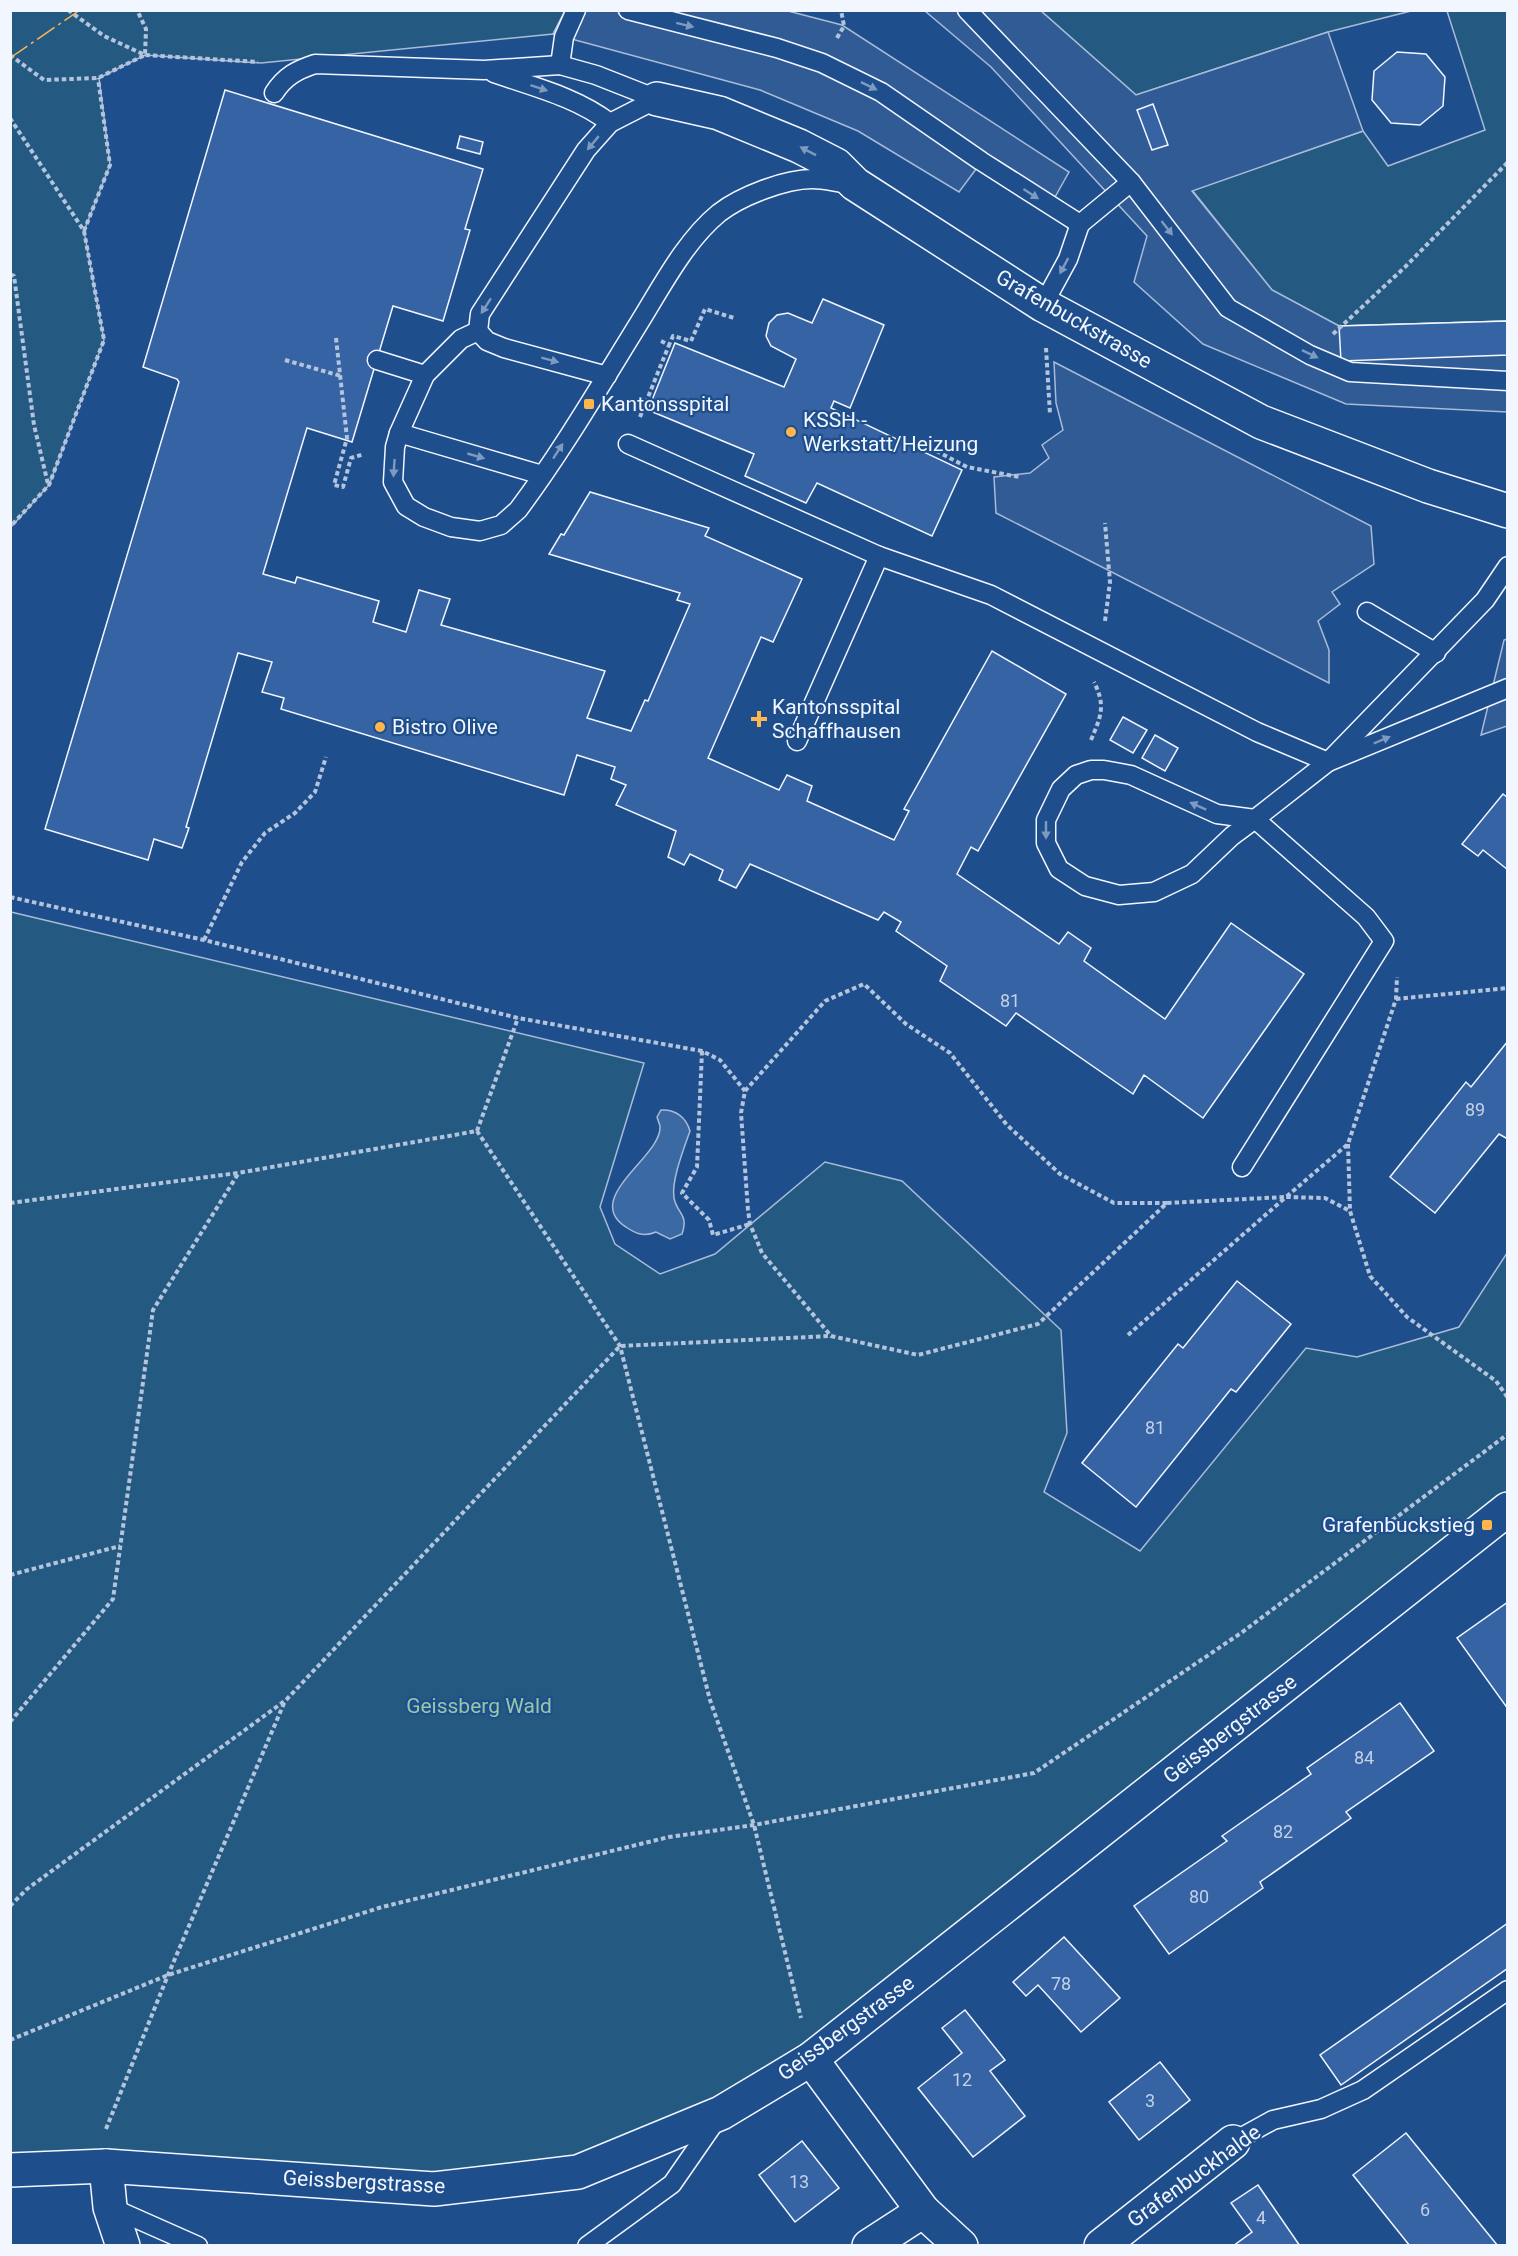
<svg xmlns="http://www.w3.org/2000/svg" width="1518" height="2256" viewBox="0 0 1518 2256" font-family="Roboto,sans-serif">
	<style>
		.green { fill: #245a82; stroke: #a8bbd7; stroke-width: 1.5 }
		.parking { fill: #305b95; stroke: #a8bbd7; stroke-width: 1.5 }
		.water { fill: #3b69a3; stroke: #a8bbd7; stroke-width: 1.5 }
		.building { fill: #3563a3; stroke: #f2f6ff; stroke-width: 1.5 }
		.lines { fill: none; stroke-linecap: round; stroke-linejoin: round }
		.lane-casing { stroke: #f2f6ff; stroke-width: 21 }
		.street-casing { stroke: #f2f6ff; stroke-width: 36 }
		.path { stroke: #b3c4dc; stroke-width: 4; stroke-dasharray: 4.5 3; stroke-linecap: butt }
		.lane { stroke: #1f4e8c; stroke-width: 18 }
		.street { stroke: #1f4e8c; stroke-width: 33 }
		.power { stroke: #ffb74d; stroke-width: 1.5; stroke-dasharray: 21 4.5 3 4.5; stroke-linecap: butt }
		.oneway { fill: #7e9ac0 }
		.poi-dot { fill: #ffb74d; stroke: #1f4e8c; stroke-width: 2 }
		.labels { text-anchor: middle; stroke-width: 4.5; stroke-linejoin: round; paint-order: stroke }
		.number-label { font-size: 18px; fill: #c3d1e8 }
		.street-label { font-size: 21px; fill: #f2f6ff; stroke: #1f4e8c }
		.poi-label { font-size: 21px; fill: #f2f6ff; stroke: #1f4e8c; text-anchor: start }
		.park-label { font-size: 21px; fill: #97c8a6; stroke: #1f4e8c }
	</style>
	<rect width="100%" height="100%" fill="#1f4e8c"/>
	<g class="green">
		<polygon points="11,11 565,11 553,34 261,63 145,55 99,78 110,165 84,231 104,340 49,485 11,527"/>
		<polygon points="1041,11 1411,11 1328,32 1136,95"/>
		<polygon points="1447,11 1507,11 1507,321 1339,326 1272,290 1192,190 1363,131 1388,166 1485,130"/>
		<polygon points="11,912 644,1063 600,1207 615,1244 660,1274 715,1254 825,1162 902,1181 1061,1330 1067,1433 1044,1492 1140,1551 1306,1348 1357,1357 1459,1327 1507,1253 1507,1509 811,2059 578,2172 434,2189 11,2170"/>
	</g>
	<g class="parking">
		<polygon points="565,11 788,11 842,25 1069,172 1050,206 982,161 959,192 858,131 760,90 553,34"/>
		<polygon points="925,11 1041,11 1136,95 1328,32 1363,131 1192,191 1272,290 1339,326 1507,321 1507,412 1346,404 1203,344 1134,282 1147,236 991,67"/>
		<polygon points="1054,362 1371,526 1374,564 1332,592 1340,604 1318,621 1329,650 1329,683 996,513 994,477 1030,473 1049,458 1042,445 1063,430 1056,403"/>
		<polygon points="1507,639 1507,726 1481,735 1504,640"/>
	</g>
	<path class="water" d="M661 1110C675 1109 686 1117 690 1131 684 1148 671 1181 674 1198 677 1214 689 1214 682 1234L670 1239 656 1232C644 1237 636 1234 626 1227 581 1198 663 1156 660 1126 659 1123 658 1120 657 1117Z"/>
	<g class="building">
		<polygon points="1397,52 1426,54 1445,77 1443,106 1420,125 1391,123 1372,100 1374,71"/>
		<polygon points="225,90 483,169 465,229 470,230 443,321 393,306 352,442 307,428 263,574 295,583 297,577 379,601 373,622 406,632 419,590 450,599 441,625 605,671 587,718 631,731 645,700 648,701 690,604 677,600 680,593 549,554 561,534 564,535 590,492 709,528 705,536 802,579 773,642 761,637 708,758 779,790 787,775 812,786 807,801 894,840 909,811 904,809 992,651 1066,694 978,851 971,847 957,874 1059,944 1068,932 1091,948 1084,961 1165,1019 1231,923 1304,974 1203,1118 1144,1075 1133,1094 1016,1013 1006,1026 940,981 947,966 896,931 901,922 884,912 878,920 750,864 736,888 719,880 723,870 690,854 684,865 668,857 676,831 616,805 626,785 611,779 615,767 577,755 564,795 281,709 284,698 262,692 272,662 238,653 186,827 189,828 182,848 154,839 148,860 45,829 179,382 177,379 143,367"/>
		<polygon points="1153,104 1168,145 1152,150 1137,110"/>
		<polygon points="460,136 483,142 480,154 457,148"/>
		<polygon points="823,299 884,325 850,408 834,401 831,408 962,470 932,536 817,483 806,503 745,476 754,454 648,410 675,343 784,387 796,359 771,346 766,336 769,323 777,315 788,313 812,323"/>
		<polygon points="1508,321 1508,355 1341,361 1339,326"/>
		<polygon points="1123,717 1147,730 1133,753 1110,740"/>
		<polygon points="1155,735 1178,748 1165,771 1142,758"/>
		<polygon points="1503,794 1508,798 1508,870 1483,850 1478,856 1462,844"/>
		<polygon points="1508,1041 1508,1136 1506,1138 1499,1134 1435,1213 1390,1177 1466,1082 1471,1087"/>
		<polygon points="1237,1281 1291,1324 1236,1392 1231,1389 1136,1507 1082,1463 1178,1344 1183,1348"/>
		<polygon points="1508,1602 1508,1709 1457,1638"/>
		<polygon points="1400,1703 1434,1751 1346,1812 1351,1818 1260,1882 1263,1888 1169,1954 1134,1906 1227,1841 1222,1836 1311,1774 1307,1768"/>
		<polygon points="1508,1923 1508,1968 1341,2085 1320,2055"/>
		<polygon points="1064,1937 1120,1998 1081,2032 1038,1985 1026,1996 1013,1982"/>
		<polygon points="965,2010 1005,2060 990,2071 1025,2116 973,2157 918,2088 962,2053 942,2028"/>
		<polygon points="1160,2062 1190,2100 1139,2140 1109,2102"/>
		<polygon points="1406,2133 1498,2246 1410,2246 1353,2175"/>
		<polygon points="802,2141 839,2188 795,2222 759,2175"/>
		<polygon points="1258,2185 1300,2246 1233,2246 1252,2232 1231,2203"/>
	</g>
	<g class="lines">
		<defs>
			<g id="lane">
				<polyline points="628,10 777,48 822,63 881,92 981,161 1080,224 1131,182"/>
				<polyline points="967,10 1131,182 1228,308 1310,355 1350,372 1508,381"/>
				<polyline points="560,65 564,37 576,10"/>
				<path d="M494 73C534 87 576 97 610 123"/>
				<path d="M274 93C285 76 297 70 315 64L484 70 560 65 596 75 657 99"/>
				<path d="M657 99 610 123 586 150 480 314 478 331 461 339 425 375 399 433 395 447 393 482 406 506 424 517 451 527 480 531 501 525 518 510C562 451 600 386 639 323 662 286 685 241 719 213 741 196 785 179 812 179 825 179 839 183 853 184"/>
				<polyline points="1043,305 1068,259 1080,224"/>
				<polyline points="478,331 487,341 504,348 607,376"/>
				<polyline points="377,360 425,375"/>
				<polyline points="399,433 542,475"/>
				<polyline points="628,444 879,556 991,595 1257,732 1328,762 1508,688"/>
				<polyline points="1367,612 1436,653"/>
				<polyline points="797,741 879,556"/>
				<polyline points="1242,1167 1384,941 1366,917 1255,819 1217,814 1131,775 1104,770 1091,770 1076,775 1061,789 1046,820 1046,843 1059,869 1085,886 1119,895 1154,892 1192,874 1232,836 1255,819 1328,762 1485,600 1508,566"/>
				<polyline points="1233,2142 1273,2120 1321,2109 1363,2090 1508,1990"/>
				<polyline points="110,2207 198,2246"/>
				<polyline points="587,2246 672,2184 717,2119"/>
			</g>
			<g id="street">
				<polyline points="657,99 719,113 799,146 836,165 855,184 1043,305 1261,422 1428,486 1508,511"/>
				<polyline points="811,2059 923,2211 961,2246"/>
				<polyline points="106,2166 110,2207 123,2246"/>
				<polyline points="10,2170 106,2166 434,2189 578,2172 721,2113 811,2059 1508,1509"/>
				<polyline points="869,2246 923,2211"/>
				<polyline points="1101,2246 1233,2142"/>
			</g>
		</defs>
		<use href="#lane" class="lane-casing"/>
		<use href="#street" class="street-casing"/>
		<g class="path">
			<polyline points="68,10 104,36 145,55 258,62"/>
			<polyline points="837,38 844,26 841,10"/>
			<polyline points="10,55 44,80 98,78 145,55 146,29 137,10"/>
			<polyline points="10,118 84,231 104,340 49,485 10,527"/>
			<polyline points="84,231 110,165 98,78"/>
			<polyline points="10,274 14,276 34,425 48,484"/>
			<polyline points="1333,334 1405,267 1508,162"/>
			<polyline points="336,338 347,438 334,485 343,487 351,458 364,454"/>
			<polyline points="661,341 669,345 673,336 691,341 705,309 734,318"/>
			<polyline points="1046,348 1050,414"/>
			<polyline points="285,360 341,376"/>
			<polyline points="640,417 669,345"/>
			<polyline points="923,444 967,467 1019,477"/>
			<polyline points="1105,621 1110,582 1105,523"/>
			<path d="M1091 740C1101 716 1106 706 1094 682"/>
			<polyline points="10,897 204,940 518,1018 702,1051 720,1060 745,1091"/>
			<polyline points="204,940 242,862 265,833 295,813 315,792 326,757"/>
			<polyline points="1396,999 1508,988"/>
			<polyline points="702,1051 697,1167 682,1193 709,1220 713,1235 750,1224"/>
			<polyline points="477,1131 518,1018"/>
			<polyline points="1348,1144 1350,1211 1370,1276 1407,1317 1496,1381 1508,1398"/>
			<polyline points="10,1203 238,1173 477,1131 620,1346 710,1700 754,1825 801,2018"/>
			<polyline points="1167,1203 1114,1203 1060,1174 1007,1125 950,1053 906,1024 864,984 825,1001 745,1091 741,1113 748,1210 750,1224 762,1253 831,1336 918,1355 1038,1324 1167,1203 1286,1197 1348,1144 1396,999 1397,977"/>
			<polyline points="1128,1335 1286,1197 1325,1198 1350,1211"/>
			<polyline points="10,1575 120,1546"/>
			<polyline points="10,1722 113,1599 153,1310 238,1174"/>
			<polyline points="10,1906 27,1889 286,1700 620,1346 830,1336"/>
			<polyline points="10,2040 168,1975 382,1907 669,1837 754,1825 1034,1773 1241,1633 1508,1434"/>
			<polyline points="106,2129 168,1975 285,1701"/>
		</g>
		<use href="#lane" class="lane"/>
		<use href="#street" class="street"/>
		<polyline class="power" points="10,58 80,10"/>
	</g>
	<defs><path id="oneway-solid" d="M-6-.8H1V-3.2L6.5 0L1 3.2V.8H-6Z" transform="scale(1.5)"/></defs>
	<g class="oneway">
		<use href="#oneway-solid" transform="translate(685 25) rotate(14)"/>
		<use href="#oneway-solid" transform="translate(869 86) rotate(26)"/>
		<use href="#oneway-solid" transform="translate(539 88) rotate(18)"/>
		<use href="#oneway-solid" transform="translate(593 143) rotate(130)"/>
		<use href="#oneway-solid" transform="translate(808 151) rotate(-153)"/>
		<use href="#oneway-solid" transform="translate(1031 194) rotate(33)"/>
		<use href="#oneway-solid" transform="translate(1167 228) rotate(52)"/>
		<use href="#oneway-solid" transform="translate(1064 266) rotate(118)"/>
		<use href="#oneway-solid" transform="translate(486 306) rotate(123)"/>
		<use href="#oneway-solid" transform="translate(1310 354) rotate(26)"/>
		<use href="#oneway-solid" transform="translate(550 360) rotate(15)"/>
		<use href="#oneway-solid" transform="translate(558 451) rotate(-57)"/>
		<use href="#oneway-solid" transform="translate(476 456) rotate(16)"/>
		<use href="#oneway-solid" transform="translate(394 468) rotate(94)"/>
		<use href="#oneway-solid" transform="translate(1382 740) rotate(-23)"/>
		<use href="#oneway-solid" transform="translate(1198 806) rotate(-156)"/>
		<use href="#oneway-solid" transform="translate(1046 830) rotate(90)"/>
	</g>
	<g class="poi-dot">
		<rect x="583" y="398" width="12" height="12" rx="3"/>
		<circle cx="791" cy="432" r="6"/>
		<path d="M756 710h6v6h6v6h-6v6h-6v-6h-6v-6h6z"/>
		<circle cx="380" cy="727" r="6"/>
		<rect x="1481" y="1519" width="12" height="12" rx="3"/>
	</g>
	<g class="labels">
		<g class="number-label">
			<text x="1010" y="1007">81</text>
			<text x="1475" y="1116">89</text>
			<text x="1155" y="1434">81</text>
			<text x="1364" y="1764">84</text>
			<text x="1283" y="1838">82</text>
			<text x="1199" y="1903">80</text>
			<text x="1061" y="1990">78</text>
			<text x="962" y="2086">12</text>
			<text x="1150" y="2107">3</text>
			<text x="799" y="2188">13</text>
			<text x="1425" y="2216">6</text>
			<text x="1261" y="2224">4</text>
		</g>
		<g class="street-label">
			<text transform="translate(1074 319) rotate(30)" y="7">Grafenbuckstrasse</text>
			<text transform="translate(1230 1729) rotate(-38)" y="7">Geissbergstrasse</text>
			<text transform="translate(846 2028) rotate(-36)" y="7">Geissbergstrasse</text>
			<text transform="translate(1194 2176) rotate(-36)" y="7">Grafenbuckhalde</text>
			<text transform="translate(364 2182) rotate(3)" y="7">Geissbergstrasse</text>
		</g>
		<g class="poi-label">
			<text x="601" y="411">Kantonsspital</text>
			<text x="803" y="427">KSSH -<tspan x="803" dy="24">Werkstatt/Heizung</tspan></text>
			<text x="772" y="714">Kantonsspital<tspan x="772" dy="24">Schaffhausen</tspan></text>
			<text x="392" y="734">Bistro Olive</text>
			<text x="1475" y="1532" text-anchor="end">Grafenbuckstieg</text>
		</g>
		<g class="park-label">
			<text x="479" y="1713">Geissberg Wald</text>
		</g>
	</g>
	<rect width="1518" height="2256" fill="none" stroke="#f2f6ff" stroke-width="24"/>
</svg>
